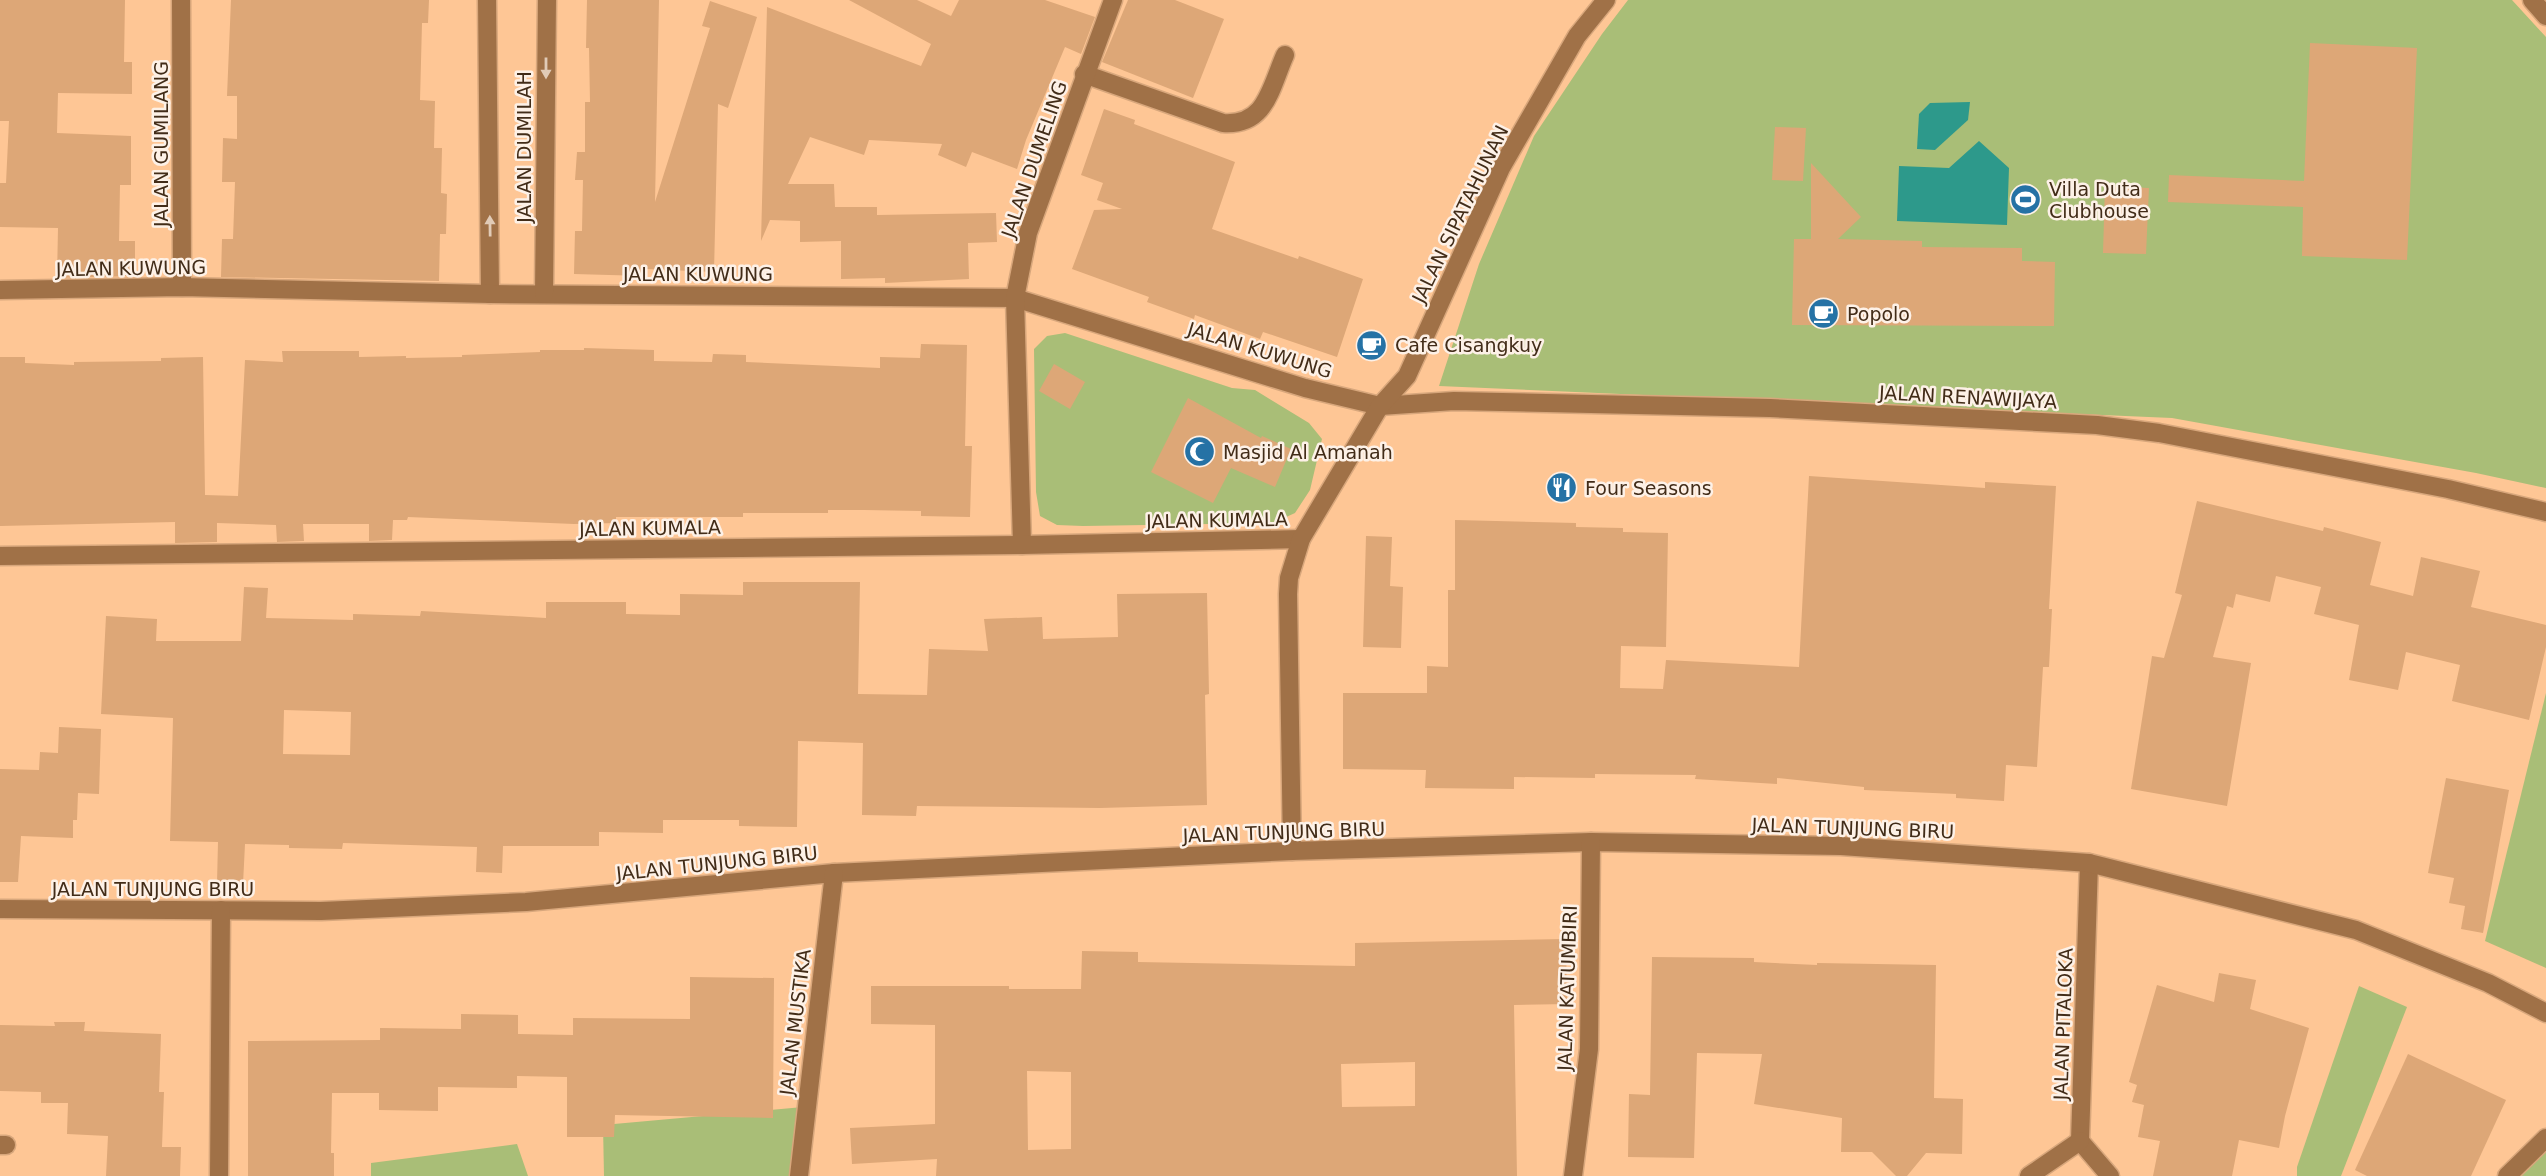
<svg xmlns="http://www.w3.org/2000/svg" width="2546" height="1176" viewBox="0 0 2546 1176" font-family="'DejaVu Sans',sans-serif">
	<style>
		.green { fill: #a9be77 }
		.water { fill: #2d998b }
		.building { fill: #dda777; fill-rule: evenodd }
		.lines { fill: none; stroke-linecap: round; stroke-linejoin: round }
		.minor-casing { stroke: #d8a77c; stroke-width: 21 }
		.minor { stroke: #a07147; stroke-width: 18 }
		.oneway { fill: #e1cbb7 }
		.labels { text-anchor: middle; stroke-width: 5; stroke-linejoin: round; paint-order: stroke }
		.street-label { font-size: 19px; fill: #422c18; stroke: #fdf1e7 }
		.poi-label { font-size: 19px; fill: #422c18; stroke: #fdf1e7; text-anchor: start }
	</style>
	<rect width="100%" height="100%" fill="#fec695"/>
	<g class="green">
		<polygon points="1628,0 2512,0 2546,37 2546,488 2476,473 2172,418 1439,386 1479,264 1534,136 1602,34"/>
		<polygon points="1065,333 1232,388 1255,390 1309,423 1322,439 1310,490 1295,513 1273,523 1083,526 1057,525 1040,516 1036,492 1034,349 1047,336"/>
		<polygon points="2546,693 2546,968 2485,941"/>
		<polygon points="2359,986 2407,1007 2341,1176 2297,1176 2297,1167"/>
		<polygon points="803,1107 797,1176 604,1176 603,1125"/>
		<polygon points="2546,1129 2546,1176 2510,1176"/>
		<polygon points="517,1144 528,1176 371,1176 371,1163"/>
	</g>
	<g class="water">
		<polygon points="1970,102 1968,120 1935,150 1917,149 1919,114 1930,103"/>
		<polygon points="1979,141 2009,168 2007,225 1897,221 1899,166 1949,168"/>
	</g>
	<g class="building">
		<polygon points="0,0 125,0 124,62 132,62 132,94 58,93 57,133 131,136 131,185 120,185 119,241 135,241 135,276 57,278 58,228 0,227 0,183 6,183 9,121 0,121"/>
		<polygon points="231,0 429,0 428,23 422,23 420,100 435,101 434,148 442,148 441,193 447,194 446,234 440,234 439,281 221,277 222,239 233,239 235,182 222,182 223,138 237,139 237,96 227,96"/>
		<polygon points="587,0 659,0 655,202 710,28 702,26 710,1 757,17 728,108 718,104 714,272 646,269 645,276 574,274 575,231 582,231 583,180 575,180 577,152 585,152 585,102 590,102 589,48 586,48"/>
		<polygon points="849,0 917,0 951,16 959,0 1045,0 1095,17 1081,54 1065,47 1026,140 1017,169 972,152 966,167 938,155 942,144 869,140 864,155 810,137 788,184 834,184 835,207 877,207 877,215 996,213 997,242 968,243 969,279 885,283 885,278 841,279 841,241 800,242 800,221 770,220 761,241 767,7 921,66 931,44"/>
		<polygon points="1128,0 1175,0 1224,19 1193,98 1102,62"/>
		<polygon points="2310,43 2417,48 2407,260 2302,256 2303,207 2168,202 2169,175 2304,181"/>
		<polygon points="1104,109 1135,120 1134,124 1235,162 1212,229 1298,259 1299,256 1363,279 1337,357 1263,332 1260,339 1195,315 1194,319 1147,302 1149,297 1072,269 1094,210 1122,209 1097,200 1103,183 1081,175"/>
		<polygon points="1775,127 1806,128 1803,181 1772,180"/>
		<polygon points="1811,163 1861,217 1838,239 1922,241 1922,247 2022,248 2022,261 2055,262 2054,326 1792,325 1794,239 1811,239"/>
		<polygon points="2105,186 2149,188 2146,254 2103,253"/>
		<polygon points="921,344 967,345 965,446 972,446 970,517 921,516 921,511 864,510 828,510 828,513 743,513 743,517 616,517 616,523 574,524 408,517 407,520 393,520 392,540 369,541 369,524 303,524 304,541 277,542 276,525 217,523 217,542 175,543 175,522 0,526 0,357 25,357 25,363 74,365 74,362 161,361 161,358 203,357 205,495 238,496 245,360 283,362 282,351 359,351 359,357 406,356 406,358 462,357 462,355 540,352 540,350 584,350 584,348 654,350 654,361 712,362 713,354 746,355 746,362 880,368 880,357 920,358"/>
		<polygon points="1054,364 1085,382 1070,409 1039,391"/>
		<polygon points="1188,398 1261,438 1262,436 1291,449 1275,487 1231,468 1213,503 1151,472"/>
		<polygon points="1809,476 1985,488 1985,482 2056,486 2049,609 2052,609 2049,667 2043,667 2037,767 2006,765 2004,801 1956,798 1956,794 1864,790 1864,787 1777,778 1777,784 1695,779 1696,775 1595,774 1595,778 1514,777 1514,789 1425,788 1426,770 1343,769 1343,693 1427,693 1427,666 1448,667 1448,590 1455,590 1455,520 1576,523 1576,527 1623,528 1623,532 1668,533 1666,647 1621,646 1620,688 1663,689 1666,660 1799,667"/>
		<polygon points="2197,501 2323,531 2324,527 2381,542 2370,585 2413,596 2421,557 2480,571 2471,607 2546,625 2546,647 2529,720 2452,701 2460,665 2406,652 2398,690 2349,680 2359,625 2314,614 2321,587 2276,576 2270,602 2236,594 2233,608 2227,606 2213,657 2251,663 2227,806 2131,789 2152,656 2164,658 2182,595 2175,593"/>
		<polygon points="1366,536 1392,537 1390,586 1403,587 1401,648 1363,647"/>
		<path d="M743 582H860L858 694 927 695 929 649 988 651 984 619 1042 617 1043 639 1118 637 1117 594 1207 593 1209 694 1205 695 1207 805 1100 808 917 806 916 816 862 815 863 743 798 741 797 827 739 826V820H663V833L599 832V846H503L502 873 476 872 477 847 343 843 342 849 289 848V845L245 844 243 884 217 883 218 842 170 841 173 718 101 714 106 616 157 619 156 641H241L244 587 268 588 266 618 353 620V614L420 616 421 611 546 618V602H626V614L680 615V594L743 595ZM284 710 351 712 350 755 283 754Z"/>
		<polygon points="59,727 101,729 99,794 78,793 77,820 73,820 73,838 21,836 18,882 0,882 0,769 39,770 40,752 58,753"/>
		<polygon points="2446,778 2509,790 2483,933 2461,929 2465,906 2449,903 2454,878 2428,873"/>
		<path d="M1566 939 1567 1004 1514 1005 1517 1176H936L937 1159 852 1164 850 1128 935 1124V1025L871 1024V986H1009V989H1081L1082 951 1138 952V962L1355 966V943ZM1415 1062V1106L1342 1107 1341 1064ZM1027 1071 1071 1072V1149L1028 1150Z"/>
		<polygon points="1652,957 1754,958 1754,962 1817,965 1817,963 1936,965 1934,1098 1963,1099 1962,1154 1926,1153 1907,1176 1896,1176 1872,1152 1841,1152 1842,1118 1754,1104 1762,1054 1697,1053 1694,1158 1628,1157 1629,1094 1650,1095"/>
		<polygon points="2219,973 2256,980 2250,1009 2309,1028 2285,1116 2279,1148 2239,1140 2232,1176 2153,1176 2160,1141 2138,1137 2144,1105 2132,1102 2137,1085 2129,1082 2157,985 2214,1002"/>
		<polygon points="690,977 774,978 773,1118 615,1115 614,1137 567,1137 567,1077 517,1076 517,1088 438,1087 438,1111 379,1110 379,1093 332,1093 331,1153 334,1153 334,1176 248,1176 248,1041 380,1040 380,1028 461,1029 461,1014 518,1015 518,1034 573,1035 573,1018 690,1019"/>
		<polygon points="54,1022 85,1022 84,1031 161,1034 159,1092 164,1092 162,1147 181,1147 180,1176 106,1176 108,1136 67,1134 68,1103 41,1103 41,1092 0,1091 0,1025 55,1026"/>
		<polygon points="2408,1054 2506,1100 2471,1176 2367,1176 2355,1170"/>
	</g>
	<g class="lines">
		<defs>
			<g id="minor">
				<polyline points="181,0 182,287"/>
				<polyline points="487,0 490,294"/>
				<polyline points="2532,0 2546,16"/>
				<path d="M1084 74 1223 123C1266 126 1270 89 1285 55"/>
				<polyline points="0,290 182,287 490,294 1015,298 1305,388 1380,406 1454,401 1770,408 2097,425 2159,433 2448,489 2546,512"/>
				<polyline points="544,294 547,0"/>
				<polyline points="1022,545 1015,298 1028,233 1113,0"/>
				<polyline points="0,556 1022,545 1301,539"/>
				<polyline points="1292,851 1288,594 1289,578 1301,539 1380,406 1407,376 1501,168 1577,36 1606,0"/>
				<polyline points="2089,863 2080,1141 2110,1176"/>
				<polyline points="0,909 321,911 526,902 834,873 1292,851 1591,842 1841,846 2089,863 2356,930 2488,983 2546,1013"/>
				<polyline points="0,1145 6,1145"/>
				<polyline points="219,1176 221,910"/>
				<polyline points="799,1176 834,873"/>
				<polyline points="1573,1176 1589,1049 1591,842"/>
				<polyline points="2029,1176 2080,1141"/>
				<polyline points="2507,1176 2546,1138"/>
			</g>
		</defs>
		<use href="#minor" class="minor-casing"/>
		<use href="#minor" class="minor"/>
	</g>
	<defs><path id="oneway-solid" d="M-6-.8H1V-3.2L6.5 0L1 3.2V.8H-6Z" transform="scale(1.75)"/></defs>
	<g class="oneway">
		<use href="#oneway-solid" transform="translate(546 68) rotate(90)"/>
		<use href="#oneway-solid" transform="translate(490 226) rotate(-91)"/>
	</g>
	<defs>
		<symbol id="stadium-disc" viewBox="-11 -11 22 22"><circle r="9.5" fill="#2572a5" stroke="#fdf1e7"/><path d="M0-5a6.5 5 0 1 0 0 10a6.5 5 0 1 0 0-10ZM-3.5-1.8h7v3.6h-7Z" fill="#fff"/></symbol>
		<symbol id="cafe-disc" viewBox="-11 -11 22 22"><circle r="9.5" fill="#2572a5" stroke="#fdf1e7"/><path d="M-5.5-4.5H6V0H3Q3 3.5 0 3.5H-2.5Q-5.5 3.5-5.5 0ZM3-3.2v2h1.7v-2ZM-6 4.5H4V6H-6Z" fill="#fff"/></symbol>
		<symbol id="mosque-disc" viewBox="-11 -11 22 22"><circle r="9.5" fill="#2572a5" stroke="#fdf1e7"/><path d="M3.5-4.9A6 6 0 1 0 3.5 4.9A5 5 0 1 1 3.5-4.9Z" fill="#fff"/></symbol>
		<symbol id="restaurant-disc" viewBox="-11 -11 22 22"><circle r="9.5" fill="#2572a5" stroke="#fdf1e7"/><path d="M-5-6h1v4h1v-4h1v4h1v-4h1v5L-1.5 .5V6h-2V.5L-5-1ZM5-6V6H3V1.5H1.5Q1.5-4 5-6Z" fill="#fff"/></symbol>
	</defs>
	<g fill-rule="evenodd">
		<use href="#stadium-disc" x="2008" y="182" width="35" height="35"/>
		<use href="#cafe-disc" x="1806" y="296" width="35" height="35"/>
		<use href="#cafe-disc" x="1354" y="328" width="35" height="35"/>
		<use href="#mosque-disc" x="1182" y="434" width="35" height="35"/>
		<use href="#restaurant-disc" x="1544" y="470" width="35" height="35"/>
	</g>
	<g class="labels">
		<g class="street-label">
			<text transform="translate(161 144) rotate(-90)" y="7">JALAN GUMILANG</text>
			<text transform="translate(524 147) rotate(-90)" y="7">JALAN DUMILAH</text>
			<text transform="translate(1034 159) rotate(-71)" y="7">JALAN DUMELING</text>
			<text transform="translate(1460 214) rotate(-64)" y="7">JALAN SIPATAHUNAN</text>
			<text transform="translate(131 268) rotate(-1)" y="7">JALAN KUWUNG</text>
			<text x="698" y="281">JALAN KUWUNG</text>
			<text transform="translate(1260 350) rotate(17)" y="7">JALAN KUWUNG</text>
			<text transform="translate(1968 397) rotate(3)" y="7">JALAN RENAWIJAYA</text>
			<text transform="translate(1217 520) rotate(-1)" y="7">JALAN KUMALA</text>
			<text transform="translate(650 528) rotate(-1)" y="7">JALAN KUMALA</text>
			<text transform="translate(1853 828) rotate(2)" y="7">JALAN TUNJUNG BIRU</text>
			<text transform="translate(1284 832) rotate(-2)" y="7">JALAN TUNJUNG BIRU</text>
			<text transform="translate(717 863) rotate(-6)" y="7">JALAN TUNJUNG BIRU</text>
			<text x="153" y="896">JALAN TUNJUNG BIRU</text>
			<text transform="translate(1567 988) rotate(-88)" y="7">JALAN KATUMBIRI</text>
			<text transform="translate(795 1022) rotate(-83)" y="7">JALAN MUSTIKA</text>
			<text transform="translate(2063 1024) rotate(-88)" y="7">JALAN PITALOKA</text>
		</g>
		<g class="poi-label">
			<text x="2049" y="196">Villa Duta<tspan x="2049" dy="22">Clubhouse</tspan></text>
			<text x="1847" y="321">Popolo</text>
			<text x="1395" y="352">Cafe Cisangkuy</text>
			<text x="1223" y="459">Masjid Al Amanah</text>
			<text x="1585" y="495">Four Seasons</text>
		</g>
	</g>
</svg>
